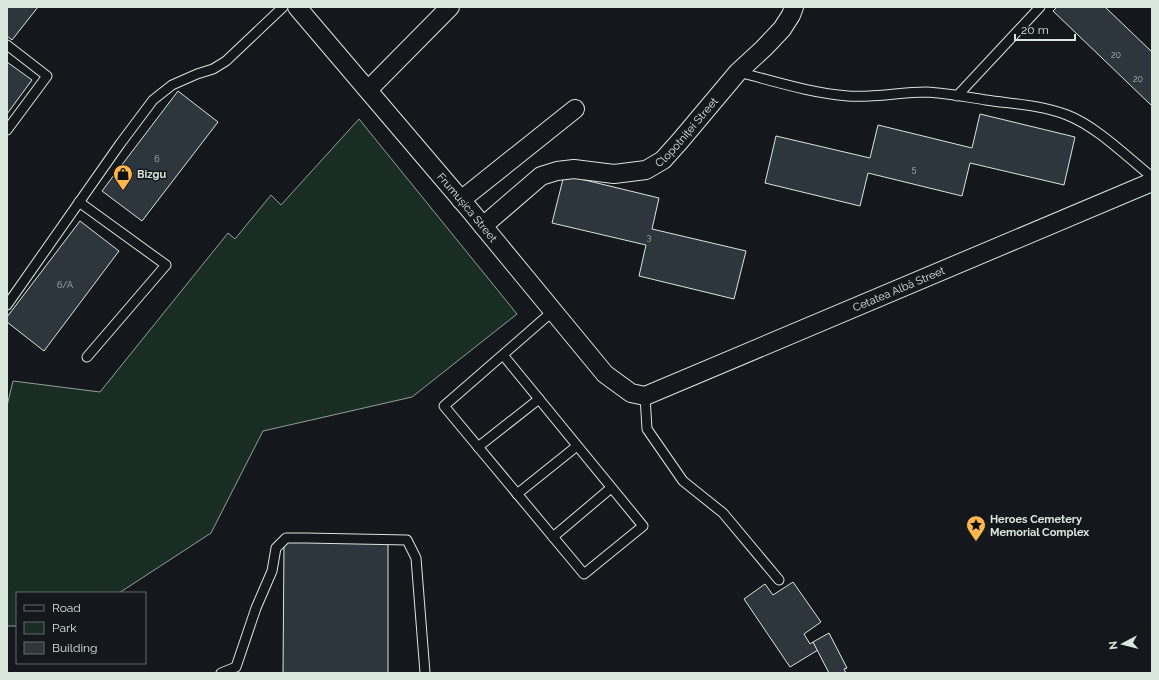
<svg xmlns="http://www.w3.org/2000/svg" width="1159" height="680" viewBox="0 0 1159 680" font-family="Raleway,sans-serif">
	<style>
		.green { fill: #1a2d24; stroke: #939e99 }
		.building { fill: #2c363c; stroke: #d8e6dc }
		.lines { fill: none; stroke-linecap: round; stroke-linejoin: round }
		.lane-casing { stroke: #d8e6dc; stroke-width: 11 }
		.street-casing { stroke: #d8e6dc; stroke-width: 20 }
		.lane { stroke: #14181c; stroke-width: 9 }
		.street { stroke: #14181c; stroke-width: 18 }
		.labels { text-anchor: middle; stroke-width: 3; stroke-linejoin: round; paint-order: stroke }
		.number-label { font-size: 9px; fill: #adbab4 }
		.street-label { font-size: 11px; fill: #d8e6dc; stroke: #14181c }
		.poi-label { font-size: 11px; font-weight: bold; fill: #d8e6dc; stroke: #14181c; text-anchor: start }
	</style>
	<rect width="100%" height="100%" fill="#14181c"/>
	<polygon class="green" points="359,119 517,314 412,397 263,431 211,533 119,593 17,593 17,626 7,626 7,406 13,381 100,392 228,233 235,239 271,195 281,205"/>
	<g class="building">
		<polygon points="7,7 38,7 12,40 7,36"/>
		<polygon points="1057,7 1105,7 1152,52 1152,106 1053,11"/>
		<polygon points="7,62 32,80 7,114"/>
		<polygon points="178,91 218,122 142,221 102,191"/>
		<polygon points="980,114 1075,137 1064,185 970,163 962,196 868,173 860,206 765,183 776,136 870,158 878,125 972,148"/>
		<polygon points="564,175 659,198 652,229 746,251 734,299 639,276 646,245 552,223"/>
		<polygon points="80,221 119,251 44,351 7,322 7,317"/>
		<polygon points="284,542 388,543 388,673 283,673"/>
		<polygon points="793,582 821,622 804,634 810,644 813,642 818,650 790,667 744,599 765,584 773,595"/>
		<polygon points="829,633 847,668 844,669 846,673 829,673 813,642"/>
	</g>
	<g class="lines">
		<defs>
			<g id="lane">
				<polyline points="7,45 47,76 7,130"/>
				<path d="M738 72C774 81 810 93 848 96 874 98 900 92 926 92 946 93 967 97 986 100 1013 104 1041 105 1067 115 1096 126 1127 157 1152 177"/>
				<polyline points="957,96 1040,7"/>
				<polyline points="79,202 166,265 87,357"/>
				<polyline points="7,305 120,144 153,100 172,85 197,74 213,69 226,61 283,7"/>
				<polyline points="503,355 643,526 584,574 444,406 553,311"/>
				<polyline points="645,396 647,429 683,481 723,513 779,580"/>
				<polyline points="478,447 539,399"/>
				<polyline points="517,494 577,446"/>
				<polyline points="553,537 611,488"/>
				<polyline points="221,673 236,667 256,608 272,571 276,548 286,538 306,538 407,540 416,558 425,673"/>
			</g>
			<g id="street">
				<path id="s1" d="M297 7 469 209 605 374 631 393 645 396 1152 182"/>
				<polyline points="368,90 450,7"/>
				<polyline points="461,200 575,109"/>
				<path id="s2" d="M483 226 541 176 557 171 574 169 614 174 646 170 663 160 680 141 738 72 764 48 782 29 791 15 794 7"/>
			</g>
		</defs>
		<use href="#lane" class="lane-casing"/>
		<use href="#street" class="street-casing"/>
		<use href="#lane" class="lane"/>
		<use href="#street" class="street"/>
	</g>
	<defs>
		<symbol id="shop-pin" viewBox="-11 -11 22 30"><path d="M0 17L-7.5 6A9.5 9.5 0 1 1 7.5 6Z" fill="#ffb74d" stroke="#14181c"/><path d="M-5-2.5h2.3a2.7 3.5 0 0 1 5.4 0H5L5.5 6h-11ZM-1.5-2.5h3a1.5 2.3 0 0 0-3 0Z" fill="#111"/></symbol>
		<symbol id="sight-pin" viewBox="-11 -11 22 30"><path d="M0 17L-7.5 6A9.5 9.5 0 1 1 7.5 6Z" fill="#ffb74d" stroke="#14181c"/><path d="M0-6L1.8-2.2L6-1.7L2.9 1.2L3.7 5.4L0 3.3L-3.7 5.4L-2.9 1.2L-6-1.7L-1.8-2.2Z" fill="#111"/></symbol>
	</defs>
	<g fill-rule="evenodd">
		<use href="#shop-pin" x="112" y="163" width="22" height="30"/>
		<use href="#sight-pin" x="965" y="514" width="22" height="30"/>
	</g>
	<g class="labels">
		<g class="number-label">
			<text x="1116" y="58">20</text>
			<text x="1138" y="82">20</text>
			<text x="157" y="162">6</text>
			<text x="914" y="172">5</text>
			<text x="649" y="240">3</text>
			<text x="65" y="288">6/A</text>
		</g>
		<g class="street-label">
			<text dy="4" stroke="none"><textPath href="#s2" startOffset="239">Clopotniței Street</textPath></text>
			<text dy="4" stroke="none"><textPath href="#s1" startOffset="263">Frumușica Street</textPath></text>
			<text dy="4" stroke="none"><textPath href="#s1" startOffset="801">Cetatea Albă Street</textPath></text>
		</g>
		<g class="poi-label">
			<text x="137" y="178">Bizgu</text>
			<text x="990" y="523">Heroes Cemetery<tspan x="990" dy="13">Memorial Complex</tspan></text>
		</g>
	</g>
	<rect width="1159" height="680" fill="none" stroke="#d8e6dc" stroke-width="16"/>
	<rect x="16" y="592" width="130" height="72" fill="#14181c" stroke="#626a69"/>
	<rect x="24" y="605" width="20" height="6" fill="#14181c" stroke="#626a69"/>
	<text x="52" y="612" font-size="12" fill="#d8e6dc">Road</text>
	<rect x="24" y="622" width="20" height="12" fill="#1a2d24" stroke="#626a69"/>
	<text x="52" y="632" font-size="12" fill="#d8e6dc">Park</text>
	<rect x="24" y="642" width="20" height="12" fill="#2c363c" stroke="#626a69"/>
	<text x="52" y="652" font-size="12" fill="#d8e6dc">Building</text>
	<g transform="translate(1123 644) rotate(263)" stroke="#14181c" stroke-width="3" paint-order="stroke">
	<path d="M0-3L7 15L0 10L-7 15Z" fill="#d8e6dc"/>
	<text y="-6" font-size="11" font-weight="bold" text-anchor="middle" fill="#d8e6dc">N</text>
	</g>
	<path d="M1015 34v6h60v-6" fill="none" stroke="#d8e6dc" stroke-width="2"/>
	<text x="1021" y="34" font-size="12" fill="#d8e6dc" stroke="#14181c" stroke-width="3" paint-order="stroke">20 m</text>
</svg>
